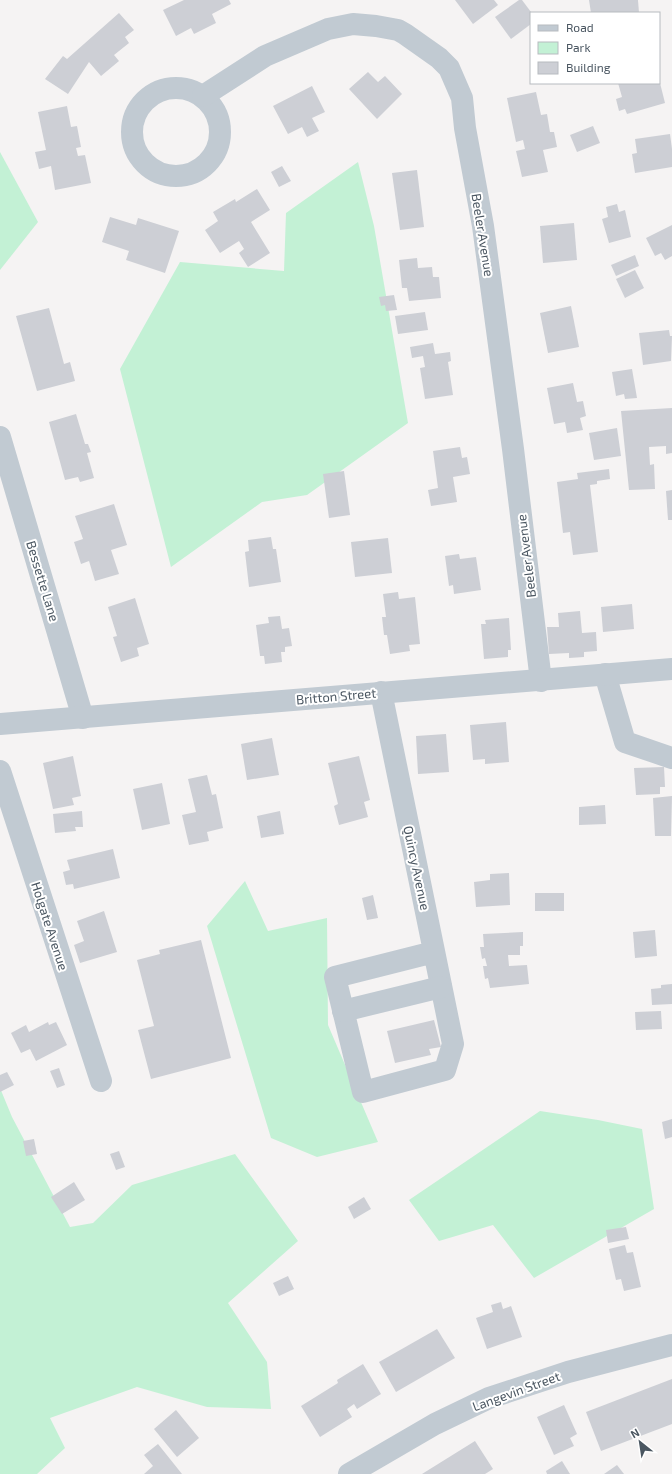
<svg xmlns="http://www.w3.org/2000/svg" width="672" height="1474" viewBox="0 0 672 1474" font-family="'Exo 2',sans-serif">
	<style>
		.green { fill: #c3f1d5 }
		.building { fill: #cdcfd5 }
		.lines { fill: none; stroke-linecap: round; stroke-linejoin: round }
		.minor { stroke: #c1cad2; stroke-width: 22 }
		.labels { text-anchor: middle; stroke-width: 4; stroke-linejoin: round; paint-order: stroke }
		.street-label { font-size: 13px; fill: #4a5661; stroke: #fff }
	</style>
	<rect width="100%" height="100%" fill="#f5f3f3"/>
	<g class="green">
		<polygon points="0,152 38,222 0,270"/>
		<polygon points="358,162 374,226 408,423 307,495 262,502 171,567 120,369 180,262 284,271 286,213"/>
		<polygon points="245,881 268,931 327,918 328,1025 378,1142 317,1157 271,1138 207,926"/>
		<polygon points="0,1088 12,1117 70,1227 93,1223 132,1185 235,1154 298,1241 228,1303 267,1362 271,1409 207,1407 137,1387 50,1418 65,1448 37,1474 0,1474"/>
		<polygon points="540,1111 598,1120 642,1129 654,1209 534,1278 493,1225 439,1241 409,1200"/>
	</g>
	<g class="building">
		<polygon points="184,0 229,0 231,4 212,14 216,23 194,34 191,28 176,36 163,10"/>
		<polygon points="455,0 494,0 498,5 473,24"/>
		<polygon points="519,0 522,0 531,12 531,24 511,39 495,17"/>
		<polygon points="589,0 638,0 639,13 591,13"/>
		<polygon points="119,13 134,30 125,37 129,43 114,55 119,61 101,76 89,62 68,94 45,79 63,56 67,59"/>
		<polygon points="368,72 378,82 385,76 402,94 377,119 349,89"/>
		<polygon points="618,83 660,83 665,103 627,114 625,109 619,111 616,99 622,97"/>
		<polygon points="312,86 325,112 312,118 319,131 307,137 302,127 288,134 273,106"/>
		<polygon points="536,92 541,115 547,114 550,132 554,132 557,147 543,150 548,172 522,177 516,151 525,149 523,140 516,142 507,98"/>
		<polygon points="67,106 71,127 77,126 81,147 76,148 78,156 85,155 91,183 55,190 51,166 39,169 35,152 46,150 38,112"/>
		<polygon points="593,126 600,143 577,152 570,135"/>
		<polygon points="670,134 672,149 672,167 635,173 632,154 637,153 635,139"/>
		<polygon points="282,166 291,181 279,187 271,172"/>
		<polygon points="417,170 424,227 400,230 392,173"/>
		<polygon points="257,189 270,210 251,222 270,253 248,267 239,253 244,249 239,241 220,253 205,230 218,221 213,212 235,199 236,202"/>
		<polygon points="617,204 619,212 625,210 631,237 609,243 602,219 608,217 606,207"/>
		<polygon points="110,217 136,225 138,218 179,231 165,273 126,260 129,251 102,242"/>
		<polygon points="574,223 577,260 543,263 540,226"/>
		<polygon points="672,225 672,256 665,260 661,253 655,256 646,238"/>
		<polygon points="635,255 639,266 616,276 611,265"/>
		<polygon points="417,258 418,268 432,267 433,277 439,277 441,298 409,301 407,288 402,288 399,260"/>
		<polygon points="635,270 644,288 625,298 616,279"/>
		<polygon points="394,295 397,310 386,311 385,305 381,306 379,297"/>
		<polygon points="571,306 579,347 548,353 540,313"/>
		<polygon points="49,308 64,364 70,362 75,381 37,391 16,316"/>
		<polygon points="425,312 428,330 398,334 395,316"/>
		<polygon points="669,330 670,336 672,336 671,361 643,365 639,333"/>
		<polygon points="433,343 435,354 450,352 451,361 448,362 453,395 425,399 420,368 425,367 423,356 412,358 410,347"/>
		<polygon points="632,369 637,398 625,399 624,394 616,396 612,372"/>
		<polygon points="573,383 577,402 583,401 586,416 580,418 583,430 567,433 565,422 554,424 547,388"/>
		<polygon points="672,408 672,453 666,454 666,446 649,447 650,465 654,464 655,489 629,490 621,411"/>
		<polygon points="76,414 85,444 88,444 91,452 87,453 94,478 80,482 78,477 65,480 49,422"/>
		<polygon points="617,428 621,456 594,460 589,433"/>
		<polygon points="460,447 462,458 467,457 470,474 453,477 457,502 431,506 428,490 438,488 433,451"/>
		<polygon points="609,469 610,479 597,481 597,484 590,485 598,552 573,555 570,532 563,533 557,482 578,479 577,473"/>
		<polygon points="344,471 350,515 329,518 323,474"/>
		<polygon points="672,490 672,520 668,520 666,491"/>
		<polygon points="114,504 127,545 111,550 119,574 95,581 89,561 81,564 74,542 83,539 75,516"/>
		<polygon points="271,537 273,549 276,549 281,582 249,587 245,552 249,551 248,540"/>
		<polygon points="388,538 392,573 355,577 351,542"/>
		<polygon points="459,554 460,559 476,557 481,590 454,594 453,585 449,586 445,556"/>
		<polygon points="398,592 399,599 415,597 420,644 409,645 410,651 390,654 387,635 384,635 382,617 386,617 383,594"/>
		<polygon points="135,598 149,644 137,648 139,656 121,662 113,637 117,636 108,607"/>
		<polygon points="632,604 634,629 603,632 601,607"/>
		<polygon points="580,611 582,633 596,632 597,651 584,652 584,657 569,658 569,653 549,654 547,627 559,627 558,613"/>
		<polygon points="280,616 282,629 289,628 292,646 285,647 285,652 281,652 282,662 265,664 264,656 260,656 256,625 269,623 268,617"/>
		<polygon points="509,618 511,650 508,650 508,657 484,659 481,624 486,624 485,620"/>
		<polygon points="506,722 509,762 485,764 485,759 473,760 470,725"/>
		<polygon points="446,734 449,772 418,774 416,736"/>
		<polygon points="272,738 279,775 247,780 241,744"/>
		<polygon points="73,756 81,796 72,798 74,805 53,809 43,763"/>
		<polygon points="359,756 370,800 364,802 368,817 339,825 334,806 338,804 328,763"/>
		<polygon points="664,767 665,787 660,787 660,794 636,795 634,768"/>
		<polygon points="207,775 212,795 216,794 223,828 207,832 209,841 189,845 182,815 196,812 188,779"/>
		<polygon points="162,783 170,824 142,830 133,789"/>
		<polygon points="672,796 671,836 655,836 653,798"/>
		<polygon points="605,805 606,824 579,825 579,807"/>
		<polygon points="82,811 83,827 75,827 76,831 55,833 53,814"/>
		<polygon points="280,811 284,834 261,838 257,816"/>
		<polygon points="113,849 120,878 74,889 73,884 66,885 63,872 70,870 67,860"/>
		<polygon points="509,873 510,905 476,907 474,882 490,880 490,874"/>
		<rect x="535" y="893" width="29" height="18"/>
		<polygon points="373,895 378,918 367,920 362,898"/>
		<polygon points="104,911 117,952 80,963 74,945 84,941 77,921"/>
		<polygon points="655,930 657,956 635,958 633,932"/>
		<polygon points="523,932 523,946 520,946 520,955 508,955 509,966 527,965 529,984 490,988 488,978 485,979 483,966 487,966 485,958 482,959 480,947 484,947 483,934"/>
		<polygon points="201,940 231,1058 151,1079 138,1030 154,1026 137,960 160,954 159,950"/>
		<polygon points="672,984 672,1004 652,1005 651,989 661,988 661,985"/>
		<polygon points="661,1011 662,1029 636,1030 635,1012"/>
		<polygon points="434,1020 441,1047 429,1049 431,1055 395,1063 387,1031"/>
		<polygon points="48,1022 49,1025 56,1022 67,1045 36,1061 30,1049 21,1053 11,1033 26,1025 29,1032"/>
		<polygon points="59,1068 65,1085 57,1088 50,1071"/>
		<polygon points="7,1072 14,1085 0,1092 0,1075"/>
		<polygon points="672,1119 672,1137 665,1139 662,1122"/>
		<polygon points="34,1139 37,1154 26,1156 23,1141"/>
		<polygon points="119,1151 125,1167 116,1170 110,1154"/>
		<polygon points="74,1182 85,1200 62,1214 51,1197"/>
		<polygon points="364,1197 371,1209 354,1219 348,1207"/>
		<polygon points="626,1227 629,1239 608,1243 606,1230"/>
		<polygon points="625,1245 627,1253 633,1252 641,1287 624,1291 621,1279 616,1280 609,1249"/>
		<polygon points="288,1276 294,1289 279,1296 273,1283"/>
		<polygon points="501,1302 503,1309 511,1306 522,1337 487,1349 476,1318 493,1312 491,1305"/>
		<polygon points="437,1329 455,1358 396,1392 379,1362"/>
		<polygon points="363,1364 381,1394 357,1409 354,1404 347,1409 352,1417 320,1437 301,1406 338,1383 337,1380"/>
		<polygon points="672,1379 672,1424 601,1451 586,1412"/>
		<polygon points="564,1405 577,1434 570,1438 574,1446 554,1455 537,1417"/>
		<polygon points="176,1410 199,1438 177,1457 154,1429"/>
		<polygon points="475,1441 493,1469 485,1474 422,1474"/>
		<polygon points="158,1444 182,1474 144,1474 153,1466 144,1455"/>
		<polygon points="562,1461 570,1474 547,1474 546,1471"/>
		<polygon points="617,1465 624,1474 604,1474"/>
	</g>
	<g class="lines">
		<g class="minor">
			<circle cx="176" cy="132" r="44"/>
			<polyline points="203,96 265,56 328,29 353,24 376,26 398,30 405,34 439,58 449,68 462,98 465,128 483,226 513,449 541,681"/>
			<polyline points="0,437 83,718"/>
			<polyline points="605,674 625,742 672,758"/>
			<polyline points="381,692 453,1044 445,1070 363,1092 335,977 434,952"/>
			<polyline points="0,724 672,669"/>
			<polyline points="0,771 101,1081"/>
			<polyline points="343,1011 441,987"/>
			<polyline points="349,1474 435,1424 489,1398 568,1372 672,1345"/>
		</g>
	</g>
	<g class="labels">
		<g class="street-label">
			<text transform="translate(483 235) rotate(81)" y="5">Beeler Avenue</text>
			<text transform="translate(526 556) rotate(-97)" y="5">Beeler Avenue</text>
			<text transform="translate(43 581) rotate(73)" y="5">Bessette Lane</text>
			<text transform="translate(336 696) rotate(-5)" y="5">Britton Street</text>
			<text transform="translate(417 868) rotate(78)" y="5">Quincy Avenue</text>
			<text transform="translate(50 926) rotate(72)" y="5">Holgate Avenue</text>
			<text transform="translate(516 1391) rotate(-20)" y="5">Langevin Street</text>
		</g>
	</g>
	<rect x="530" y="12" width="130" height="72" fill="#ffffff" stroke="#b7bbc0"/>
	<rect x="538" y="25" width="20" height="6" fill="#c1cad2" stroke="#b7bbc0"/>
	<text x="566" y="32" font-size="12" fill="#4a5661">Road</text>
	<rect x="538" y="42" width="20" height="12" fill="#c3f1d5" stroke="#b7bbc0"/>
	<text x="566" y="52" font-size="12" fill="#4a5661">Park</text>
	<rect x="538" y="62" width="20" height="12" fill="#cdcfd5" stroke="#b7bbc0"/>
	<text x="566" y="72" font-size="12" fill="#4a5661">Building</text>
	<g transform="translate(640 1442) rotate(330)" stroke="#ffffff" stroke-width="3" paint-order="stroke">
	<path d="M0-3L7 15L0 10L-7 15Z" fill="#4a5661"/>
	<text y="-6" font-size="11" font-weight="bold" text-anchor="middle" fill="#4a5661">N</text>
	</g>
</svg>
